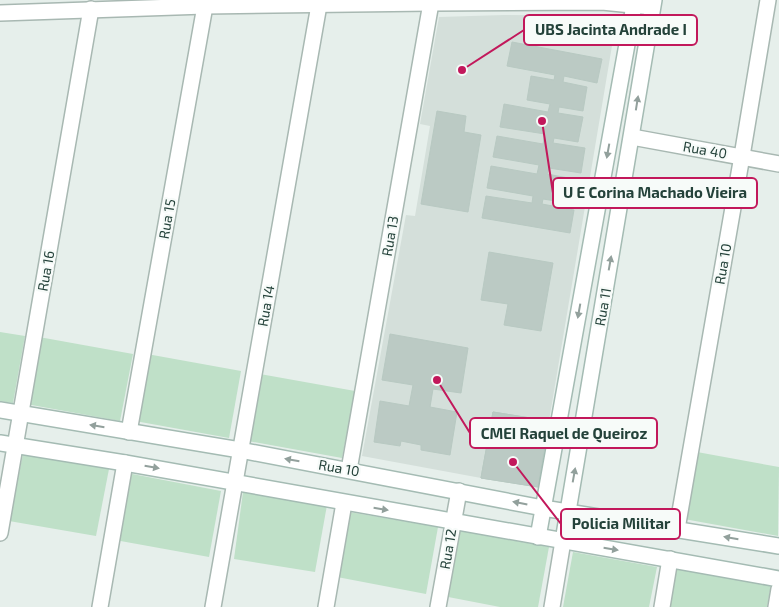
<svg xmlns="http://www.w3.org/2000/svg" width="779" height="607" viewBox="0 0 779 607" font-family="'Exo 2',sans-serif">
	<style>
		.built { fill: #d4dfda }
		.green { fill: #bfe0c8 }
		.building { fill: #bbcac4; stroke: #b8c9c2 }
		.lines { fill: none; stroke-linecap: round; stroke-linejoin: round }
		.street-casing { stroke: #a8b8b2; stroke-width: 18 }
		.secondary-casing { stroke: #a4bbb3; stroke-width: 18 }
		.street { stroke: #fff; stroke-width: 15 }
		.secondary { stroke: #fff; stroke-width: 15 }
		.oneway { fill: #92a09c }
		.labels { text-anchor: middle; stroke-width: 4.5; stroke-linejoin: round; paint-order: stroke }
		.street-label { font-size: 14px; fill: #24423a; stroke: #f7fbf9 }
		.leader { fill: none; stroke: #c2185b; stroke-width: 2 }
		.callout-dot { fill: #c2185b; stroke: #f7fbf9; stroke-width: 2 }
		.callout { fill: #f7fbf9; stroke: #c2185b; stroke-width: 2 }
		.callout-label { font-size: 15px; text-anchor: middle; font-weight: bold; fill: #24423a }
	</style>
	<rect width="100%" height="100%" fill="#e6efeb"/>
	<polygon class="built" points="504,15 617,16 549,421 493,412 481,478 362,456 406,215 415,216 430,126 420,124 439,17"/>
	<g class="green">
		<polygon points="0,332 25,336 13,403 0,401"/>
		<polygon points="39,337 133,354 120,421 26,404"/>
		<polygon points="147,354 241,371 229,438 135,421"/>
		<polygon points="260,374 355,391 342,458 248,441"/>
		<polygon points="697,452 779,467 778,536 684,519"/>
		<polygon points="23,454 109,469 96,536 9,521"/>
		<polygon points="127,473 221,491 209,557 115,540"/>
		<polygon points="243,492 327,505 315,572 234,559"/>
		<polygon points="349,512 438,527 426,594 337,577"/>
		<polygon points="455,530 549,547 538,607 500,607 443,596"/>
		<polygon points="573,552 657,567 649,607 563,607"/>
		<polygon points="677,567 771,585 767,607 670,607"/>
	</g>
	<g class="building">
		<polygon points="512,42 602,59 597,83 564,76 563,82 587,87 583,111 559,107 558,113 583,117 578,142 554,138 553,143 585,148 581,173 549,168 547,174 579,180 575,204 543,199 542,204 574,210 570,233 482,218 486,196 532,203 533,196 487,188 491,166 537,174 539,165 493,157 497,136 543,144 545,134 500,127 504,104 548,112 550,104 527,100 531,76 554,80 555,75 507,66"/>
		<polygon points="437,111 466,116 464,132 481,135 468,212 421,204"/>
		<polygon points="489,252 553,263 541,331 504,325 508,304 481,300"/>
		<polygon points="390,334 468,348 461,393 433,389 430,407 457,412 450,455 421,450 421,445 401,441 400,446 374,442 380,401 409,406 413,385 382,380"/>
		<polygon points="493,412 549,421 538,487 481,478"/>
		<polygon points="493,412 549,421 538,487 481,478"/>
	</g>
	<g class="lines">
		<defs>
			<g id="street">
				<polyline points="0,13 205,6 431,3 602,2 652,7"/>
				<polyline points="632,137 779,164"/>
				<polyline points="129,432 205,6"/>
				<polyline points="349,470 431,3"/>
				<polyline points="677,529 742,156 768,0"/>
				<polyline points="0,533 91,9"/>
				<polyline points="100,607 125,463"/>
				<polyline points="213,607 319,5"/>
				<polyline points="326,607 344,503"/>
				<polyline points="438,607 459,491"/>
				<polyline points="552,607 563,541"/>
				<polyline points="662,607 670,559"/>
				<polyline points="776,607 779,589"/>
			</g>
			<g id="secondary">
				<polyline points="0,410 240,450 543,508 779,546"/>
				<polyline points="0,443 125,463 779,579"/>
				<polyline points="538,537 635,0"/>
				<polyline points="563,541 654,0"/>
			</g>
		</defs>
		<use href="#street" class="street-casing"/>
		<use href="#secondary" class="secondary-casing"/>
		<use href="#street" class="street"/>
		<use href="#secondary" class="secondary"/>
	</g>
	<defs><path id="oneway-solid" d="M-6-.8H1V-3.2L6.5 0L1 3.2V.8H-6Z" transform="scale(1.25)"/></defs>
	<g class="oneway">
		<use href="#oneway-solid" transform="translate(637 103) rotate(-81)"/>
		<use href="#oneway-solid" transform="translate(608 151) rotate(100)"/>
		<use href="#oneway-solid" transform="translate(610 263) rotate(-80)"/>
		<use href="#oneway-solid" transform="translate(579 311) rotate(100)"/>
		<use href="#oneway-solid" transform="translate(97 426) rotate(-171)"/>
		<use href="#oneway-solid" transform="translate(292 460) rotate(-170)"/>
		<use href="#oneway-solid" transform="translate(152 467) rotate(10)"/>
		<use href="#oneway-solid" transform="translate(574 475) rotate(-80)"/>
		<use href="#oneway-solid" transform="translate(520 503) rotate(-169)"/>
		<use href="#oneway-solid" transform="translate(381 509) rotate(9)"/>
		<use href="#oneway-solid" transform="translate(731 538) rotate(-170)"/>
		<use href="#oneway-solid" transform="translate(611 549) rotate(9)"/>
	</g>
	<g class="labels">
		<g class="street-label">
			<text transform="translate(705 150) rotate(10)" y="5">Rua 40</text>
			<text transform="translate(167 219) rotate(-80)" y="5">Rua 15</text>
			<text transform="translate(390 236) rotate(-80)" y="5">Rua 13</text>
			<text transform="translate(723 264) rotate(-80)" y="5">Rua 10</text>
			<text transform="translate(46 271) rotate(-80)" y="5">Rua 16</text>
			<text transform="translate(266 306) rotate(-80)" y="5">Rua 14</text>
			<text transform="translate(603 307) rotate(-80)" y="5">Rua 11</text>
			<text transform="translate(339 468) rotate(10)" y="5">Rua 10</text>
			<text transform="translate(448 549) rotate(-80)" y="5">Rua 12</text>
		</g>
	</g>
	<path class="leader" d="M462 70L524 30M542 121L553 193M437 380L470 433M513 462L561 524"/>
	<g class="callout-dot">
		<circle cx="462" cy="70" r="5"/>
		<circle cx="542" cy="121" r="5"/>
		<circle cx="437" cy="380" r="5"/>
		<circle cx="513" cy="462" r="5"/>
	</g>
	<g class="callout">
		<rect x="524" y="15" width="173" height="30" rx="5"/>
		<rect x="553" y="178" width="204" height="30" rx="5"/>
		<rect x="470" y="418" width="187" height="30" rx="5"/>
		<rect x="561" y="509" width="119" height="30" rx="5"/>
	</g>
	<g class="callout-label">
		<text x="611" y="35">UBS Jacinta Andrade I</text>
		<text x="655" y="198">U E Corina Machado Vieira</text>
		<text x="564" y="439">CMEI Raquel de Queiroz</text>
		<text x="621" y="529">Policia Militar</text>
	</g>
</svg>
